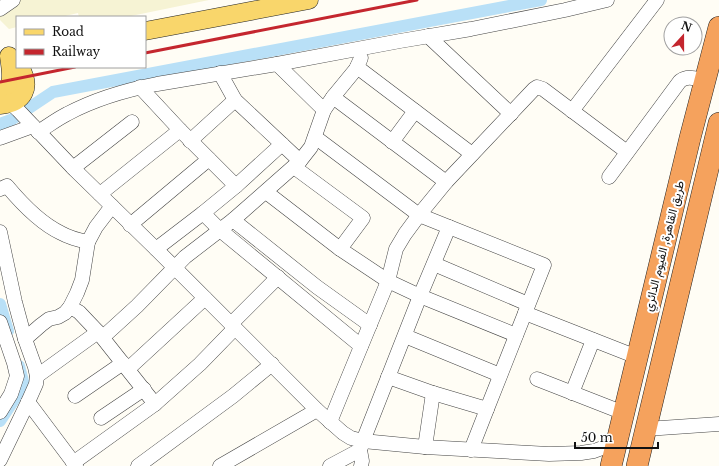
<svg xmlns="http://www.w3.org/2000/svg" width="719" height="466" viewBox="0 0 719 466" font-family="'Libre Baskerville',Vazirmatn,serif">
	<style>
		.farmland { fill: #f6f3d4 }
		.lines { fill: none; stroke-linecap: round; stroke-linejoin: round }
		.canal { stroke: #b9e0f7; stroke-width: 12 }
		.minor-casing { stroke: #444; stroke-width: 15 }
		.major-casing { stroke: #222; stroke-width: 19 }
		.highway-casing { stroke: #222; stroke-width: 22 }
		.minor { stroke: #fff; stroke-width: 14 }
		.major { stroke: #f9d66b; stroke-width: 18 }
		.highway { stroke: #f5a25d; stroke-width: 21 }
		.rail { stroke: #c4262e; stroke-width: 3 }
		.labels { text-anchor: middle; stroke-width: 4; stroke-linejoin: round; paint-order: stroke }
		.street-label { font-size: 12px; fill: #111; stroke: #fff }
	</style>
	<rect width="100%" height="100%" fill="#fffdf5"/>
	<polygon class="farmland" points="0,0 209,0 126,17 79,17 78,13 61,17 17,17 17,27 9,29 0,20"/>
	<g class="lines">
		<g class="canal">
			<polyline points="0,124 11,120 53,92 541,0"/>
			<polyline points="0,304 8,331"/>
			<polyline points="0,421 24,385 19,366"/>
		</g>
		<defs>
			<g id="minor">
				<polyline points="0,9 13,0"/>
				<polyline points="428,36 511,114"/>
				<polyline points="277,64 324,110"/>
				<polyline points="357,67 472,154"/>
				<polyline points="220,73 235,100 300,161"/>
				<polyline points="140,87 180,130 236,186"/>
				<polyline points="4,97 18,110 75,170 156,249 317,410 343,433 351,438 363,441 425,447 549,454 581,453 594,451 616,443"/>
				<polyline points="333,97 356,69 361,58"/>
				<polyline points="572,111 657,0"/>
				<path d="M38 132C48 126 57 119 67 114 95 99 126 90 157 84L277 64 400 41 471 29 565 10 607 0"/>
				<polyline points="315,137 419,215 446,182 534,89 537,87 543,89 627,152"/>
				<polyline points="0,138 33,126"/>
				<polyline points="190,141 235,100"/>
				<polyline points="392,142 415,111"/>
				<polyline points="294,167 363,218 340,249"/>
				<polyline points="73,168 132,122"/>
				<path d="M609 177 680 81C688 75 696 79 705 81"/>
				<path d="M0 189 7 186C22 204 40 223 61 233 70 238 78 240 88 242L96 227 112 206"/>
				<polyline points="266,192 340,249 388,281 420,296 516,335"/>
				<polyline points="100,194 180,130"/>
				<polyline points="203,213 220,230 361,346"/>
				<polyline points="233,220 317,287 370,325"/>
				<polyline points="130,225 209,159"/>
				<polyline points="0,232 15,302 25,339 35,367 37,376 36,384 28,402 0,460"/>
				<polyline points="156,249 203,213 236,186 282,144"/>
				<polyline points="434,264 528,304"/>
				<polyline points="70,307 77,293 82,280 88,242"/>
				<polyline points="525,313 637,357"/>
				<polyline points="0,322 14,363 17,376 11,394 0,412"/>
				<polyline points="231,324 278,277"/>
				<polyline points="405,336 500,375"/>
				<polyline points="103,337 137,306 185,257 233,220 300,161 311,147 324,110 333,97 446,182"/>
				<polyline points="25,339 41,325 49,319 58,317 65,313 70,307 79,312 98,332 155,404"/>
				<polyline points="128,369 205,298"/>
				<polyline points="37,376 98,332"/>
				<polyline points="388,377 433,393 487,409"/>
				<polyline points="537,379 624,413"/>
				<polyline points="572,393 593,340"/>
				<polyline points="75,396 123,363"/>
				<polyline points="28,402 76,466"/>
				<polyline points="101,418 144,389"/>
				<polyline points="330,422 341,395 388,281 396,249 405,234 419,215 544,265 487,409 471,450"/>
				<polyline points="646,429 719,424"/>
				<polyline points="425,447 433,393"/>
				<polyline points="73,463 155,404 200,364 235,328"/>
				<polyline points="138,466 233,396 272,364"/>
				<polyline points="220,466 317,410"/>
				<polyline points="330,466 360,450"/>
				<polyline points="361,466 362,461 360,450 363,441 420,296 449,227"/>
			</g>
			<g id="major">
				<polyline points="145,31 309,0"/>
				<path d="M0 96C15 85 11 73 9 56"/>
				<path d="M0 105C24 103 32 88 20 67"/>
			</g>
			<g id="highway">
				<polyline points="611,466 690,138 719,27"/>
				<polyline points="637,466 719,123"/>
			</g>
		</defs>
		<use href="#minor" class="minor-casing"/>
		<use href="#major" class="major-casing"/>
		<use href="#highway" class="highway-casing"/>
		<use href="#minor" class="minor"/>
		<use href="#major" class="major"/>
		<use href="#highway" class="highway"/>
		<g class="rail">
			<polyline points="145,53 417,0"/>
			<polyline points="0,82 75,67"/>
		</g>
	</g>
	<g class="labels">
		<g class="street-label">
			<text transform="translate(664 246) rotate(-76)" y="4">طريق القاهرة, الفيوم الدائري</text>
		</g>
	</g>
	<rect x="16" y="16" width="130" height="52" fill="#ffffff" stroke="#a0a0a0"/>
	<rect x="24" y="29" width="20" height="6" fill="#f9d66b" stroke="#a0a0a0"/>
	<text x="52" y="36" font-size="12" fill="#111111">Road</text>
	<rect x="24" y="49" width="20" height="6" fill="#c4262e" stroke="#a0a0a0"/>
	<text x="52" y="56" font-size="12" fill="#111111">Railway</text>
	<g transform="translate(683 36) rotate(21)"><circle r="19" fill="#ffffff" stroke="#a0a0a0"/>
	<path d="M0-3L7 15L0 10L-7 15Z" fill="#c4262e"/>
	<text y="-6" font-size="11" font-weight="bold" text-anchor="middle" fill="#111111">N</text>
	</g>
	<path d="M575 442v6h83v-6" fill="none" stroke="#111111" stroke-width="2"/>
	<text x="581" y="442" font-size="12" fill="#111111" stroke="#ffffff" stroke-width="3" paint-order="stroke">50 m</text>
</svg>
